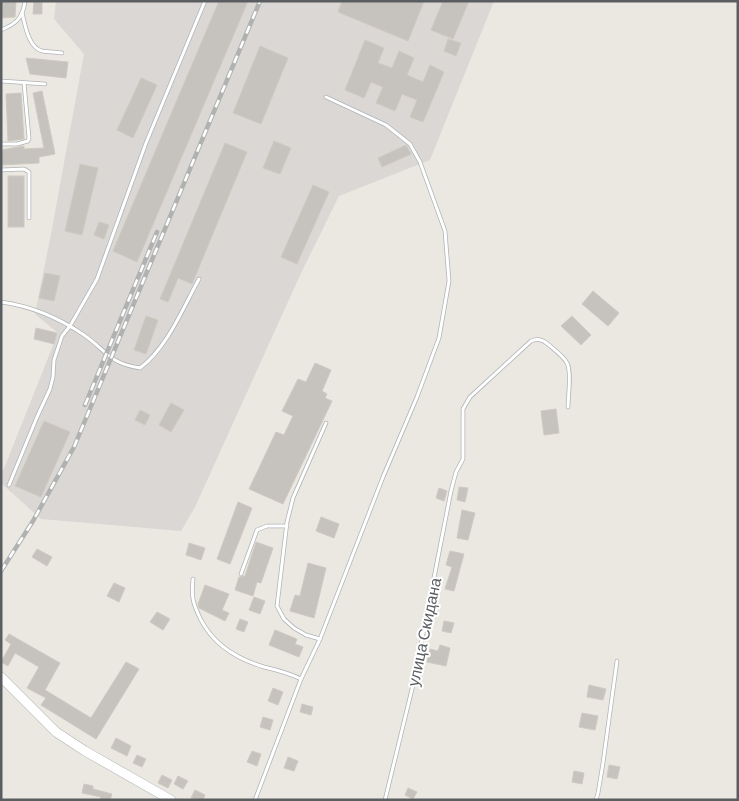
<svg xmlns="http://www.w3.org/2000/svg" width="739" height="801" viewBox="0 0 739 801" font-family="Barlow,sans-serif">
	<style>
		.industrial { fill: #dad7d4 }
		.building { fill: #c6c3be; stroke: #cfc9c1 }
		.lines { fill: none; stroke-linecap: round; stroke-linejoin: round }
		.lane-casing { stroke: #afb3b6; stroke-width: 4.5 }
		.secondary-casing { stroke: #aeb2b5; stroke-width: 10 }
		.lane { stroke: #fff; stroke-width: 3 }
		.secondary { stroke: #fff; stroke-width: 9 }
		.rail-casing { stroke: #b0b1b1; stroke-width: 4.5 }
		.rail { stroke: #fff; stroke-width: 2.5; stroke-dasharray: 8; stroke-linecap: butt }
		.labels { text-anchor: middle; stroke-width: 4; stroke-linejoin: round; paint-order: stroke }
		.street-label { font-size: 16px; fill: #5a5e61; stroke: #fff }
	</style>
	<rect width="100%" height="100%" fill="#ebe8e2"/>
	<polygon class="industrial" points="56,1 494,1 430,160 339,196 302,271 195,507 181,531 41,519 1,483 1,476 58,333 35,314 51,234 84,54 54,19"/>
	<g class="building">
		<polygon points="1,1 16,1 15,17 1,18"/>
		<polygon points="34,1 42,1 42,14 33,14"/>
		<polygon points="219,1 248,1 137,262 113,251"/>
		<polygon points="342,1 424,1 408,41 338,12"/>
		<polygon points="443,1 469,1 453,39 431,30"/>
		<polygon points="448,39 461,43 456,56 444,51"/>
		<polygon points="365,40 384,48 378,63 392,68 399,51 414,58 407,75 423,82 430,65 444,72 423,122 410,117 417,100 402,94 395,111 376,103 383,87 371,82 364,98 345,90"/>
		<polygon points="260,46 288,58 261,124 233,113"/>
		<polygon points="26,58 68,62 66,78 30,74"/>
		<polygon points="141,78 157,85 133,138 117,130"/>
		<polygon points="42,91 55,154 39,157 39,163 1,165 1,150 24,146 24,149 44,148 33,93"/>
		<polygon points="21,93 24,139 8,141 6,94"/>
		<polygon points="274,141 291,148 280,174 263,168"/>
		<polygon points="225,143 247,152 192,284 178,278 168,302 160,299"/>
		<polygon points="406,145 411,154 382,167 378,158"/>
		<polygon points="80,164 98,168 82,235 65,231"/>
		<rect x="8" y="176" width="16" height="51"/>
		<polygon points="313,185 329,192 297,264 281,257"/>
		<polygon points="99,222 109,225 104,239 94,235"/>
		<polygon points="45,273 60,276 54,301 39,298"/>
		<polygon points="593,291 619,313 608,326 582,304"/>
		<polygon points="146,316 158,320 146,354 134,350"/>
		<polygon points="572,316 591,335 581,345 561,326"/>
		<polygon points="36,328 57,333 54,344 34,339"/>
		<polygon points="315,363 331,370 322,391 327,394 325,398 332,401 283,504 249,489 276,432 284,435 293,416 282,411 298,379 306,382"/>
		<polygon points="171,403 184,410 171,432 159,425"/>
		<polygon points="556,409 559,433 544,435 541,411"/>
		<polygon points="140,410 150,415 145,425 135,420"/>
		<polygon points="44,421 70,432 41,497 15,486"/>
		<polygon points="459,487 468,488 465,502 457,500"/>
		<polygon points="439,488 447,491 444,501 436,498"/>
		<polygon points="238,502 252,508 230,564 217,559"/>
		<polygon points="462,510 475,513 468,540 457,538"/>
		<polygon points="321,517 339,524 334,538 316,531"/>
		<polygon points="256,542 273,548 261,583 257,582 253,596 235,590 239,577 245,576"/>
		<polygon points="189,543 205,548 201,560 186,555"/>
		<polygon points="37,549 52,557 47,566 32,557"/>
		<polygon points="450,551 464,554 454,591 445,589 452,567 446,565"/>
		<polygon points="308,563 326,568 314,618 290,611 295,595 300,596"/>
		<polygon points="114,583 125,588 119,602 107,596"/>
		<polygon points="205,585 229,594 222,610 229,613 225,621 199,608 198,604"/>
		<polygon points="254,597 265,601 260,614 249,610"/>
		<polygon points="157,612 170,619 163,630 150,622"/>
		<polygon points="240,619 248,622 244,632 236,629"/>
		<polygon points="444,621 454,623 451,633 442,631"/>
		<polygon points="275,630 297,639 295,644 303,647 299,657 269,645"/>
		<polygon points="9,634 60,663 45,690 91,718 126,662 139,669 96,739 41,705 46,698 27,688 39,667 15,653 8,666 1,662 11,644 5,640"/>
		<polygon points="440,645 450,648 446,666 427,662 430,649 438,651"/>
		<polygon points="589,685 606,689 603,700 587,697"/>
		<polygon points="273,688 283,692 278,705 268,701"/>
		<polygon points="302,704 313,707 311,715 300,712"/>
		<polygon points="582,713 598,716 595,730 579,727"/>
		<polygon points="263,717 273,720 270,730 260,727"/>
		<polygon points="116,738 131,746 127,756 111,748"/>
		<polygon points="252,751 261,754 257,766 247,762"/>
		<polygon points="137,755 146,759 142,767 133,763"/>
		<polygon points="288,757 298,761 294,771 284,768"/>
		<polygon points="609,765 620,767 617,779 607,777"/>
		<polygon points="574,771 584,773 582,784 572,782"/>
		<polygon points="162,775 172,780 168,788 158,783"/>
		<polygon points="178,776 188,781 183,789 174,784"/>
		<polygon points="84,784 93,786 93,789 112,794 110,800 100,800 101,797 82,793"/>
		<polygon points="408,788 417,792 413,799 405,795"/>
		<polygon points="195,790 205,795 203,800 191,798"/>
	</g>
	<g class="lines">
		<defs>
			<g id="lane">
				<path d="M22 13C25 24 28 47 42 51 48 52 55 52 62 53"/>
				<path d="M1 30C16 24 23 18 25 1"/>
				<polyline points="1,81 45,84"/>
				<polyline points="1,144 17,144 28,141 29,138 24,83"/>
				<polyline points="1,170 24,169 29,172 29,218"/>
				<path d="M1 302C31 306 59 318 84 335 107 351 108 363 140 368 167 348 183 308 199 279"/>
				<polyline points="9,485 37,417 50,389 53,377 54,360 62,336 70,326 97,279 146,143 205,1"/>
				<polyline points="241,574 257,530 267,526 287,526"/>
				<path d="M193 579C191 597 193 604 201 620 214 645 237 659 264 667 277 670 289 673 301 679"/>
				<polyline points="320,639 306,635 294,628 284,619 277,606 287,522 293,498 326,423"/>
				<polyline points="255,800 301,679 320,639 383,477 417,397 439,338 449,281 445,231 420,162 410,144 386,125 326,97"/>
				<path d="M385 800 413 685 451 491 456 472 463 459V409L470 397 531 341C539 338 543 340 549 345 555 350 564 357 567 363 572 372 568 396 568 407"/>
				<polyline points="596,800 598,793 603,763 617,661"/>
			</g>
			<polyline id="secondary" points="1,677 56,732 85,751 171,800"/>
		</defs>
		<use href="#lane" class="lane-casing"/>
		<use href="#secondary" class="secondary-casing"/>
		<use href="#lane" class="lane"/>
		<use href="#secondary" class="secondary"/>
		<defs>
			<g id="rail">
				<polyline points="85,405 157,232"/>
				<polyline points="1,571 33,521 74,447 260,1"/>
			</g>
		</defs>
		<use href="#rail" class="rail-casing"/>
		<use href="#rail" class="rail"/>
	</g>
	<g class="labels">
		<g class="street-label">
			<text transform="translate(424 632) rotate(-78)" y="6">улица Скидана</text>
		</g>
	</g>
	<rect width="739" height="801" fill="none" stroke="#5a5e61" stroke-width="5"/>
</svg>
